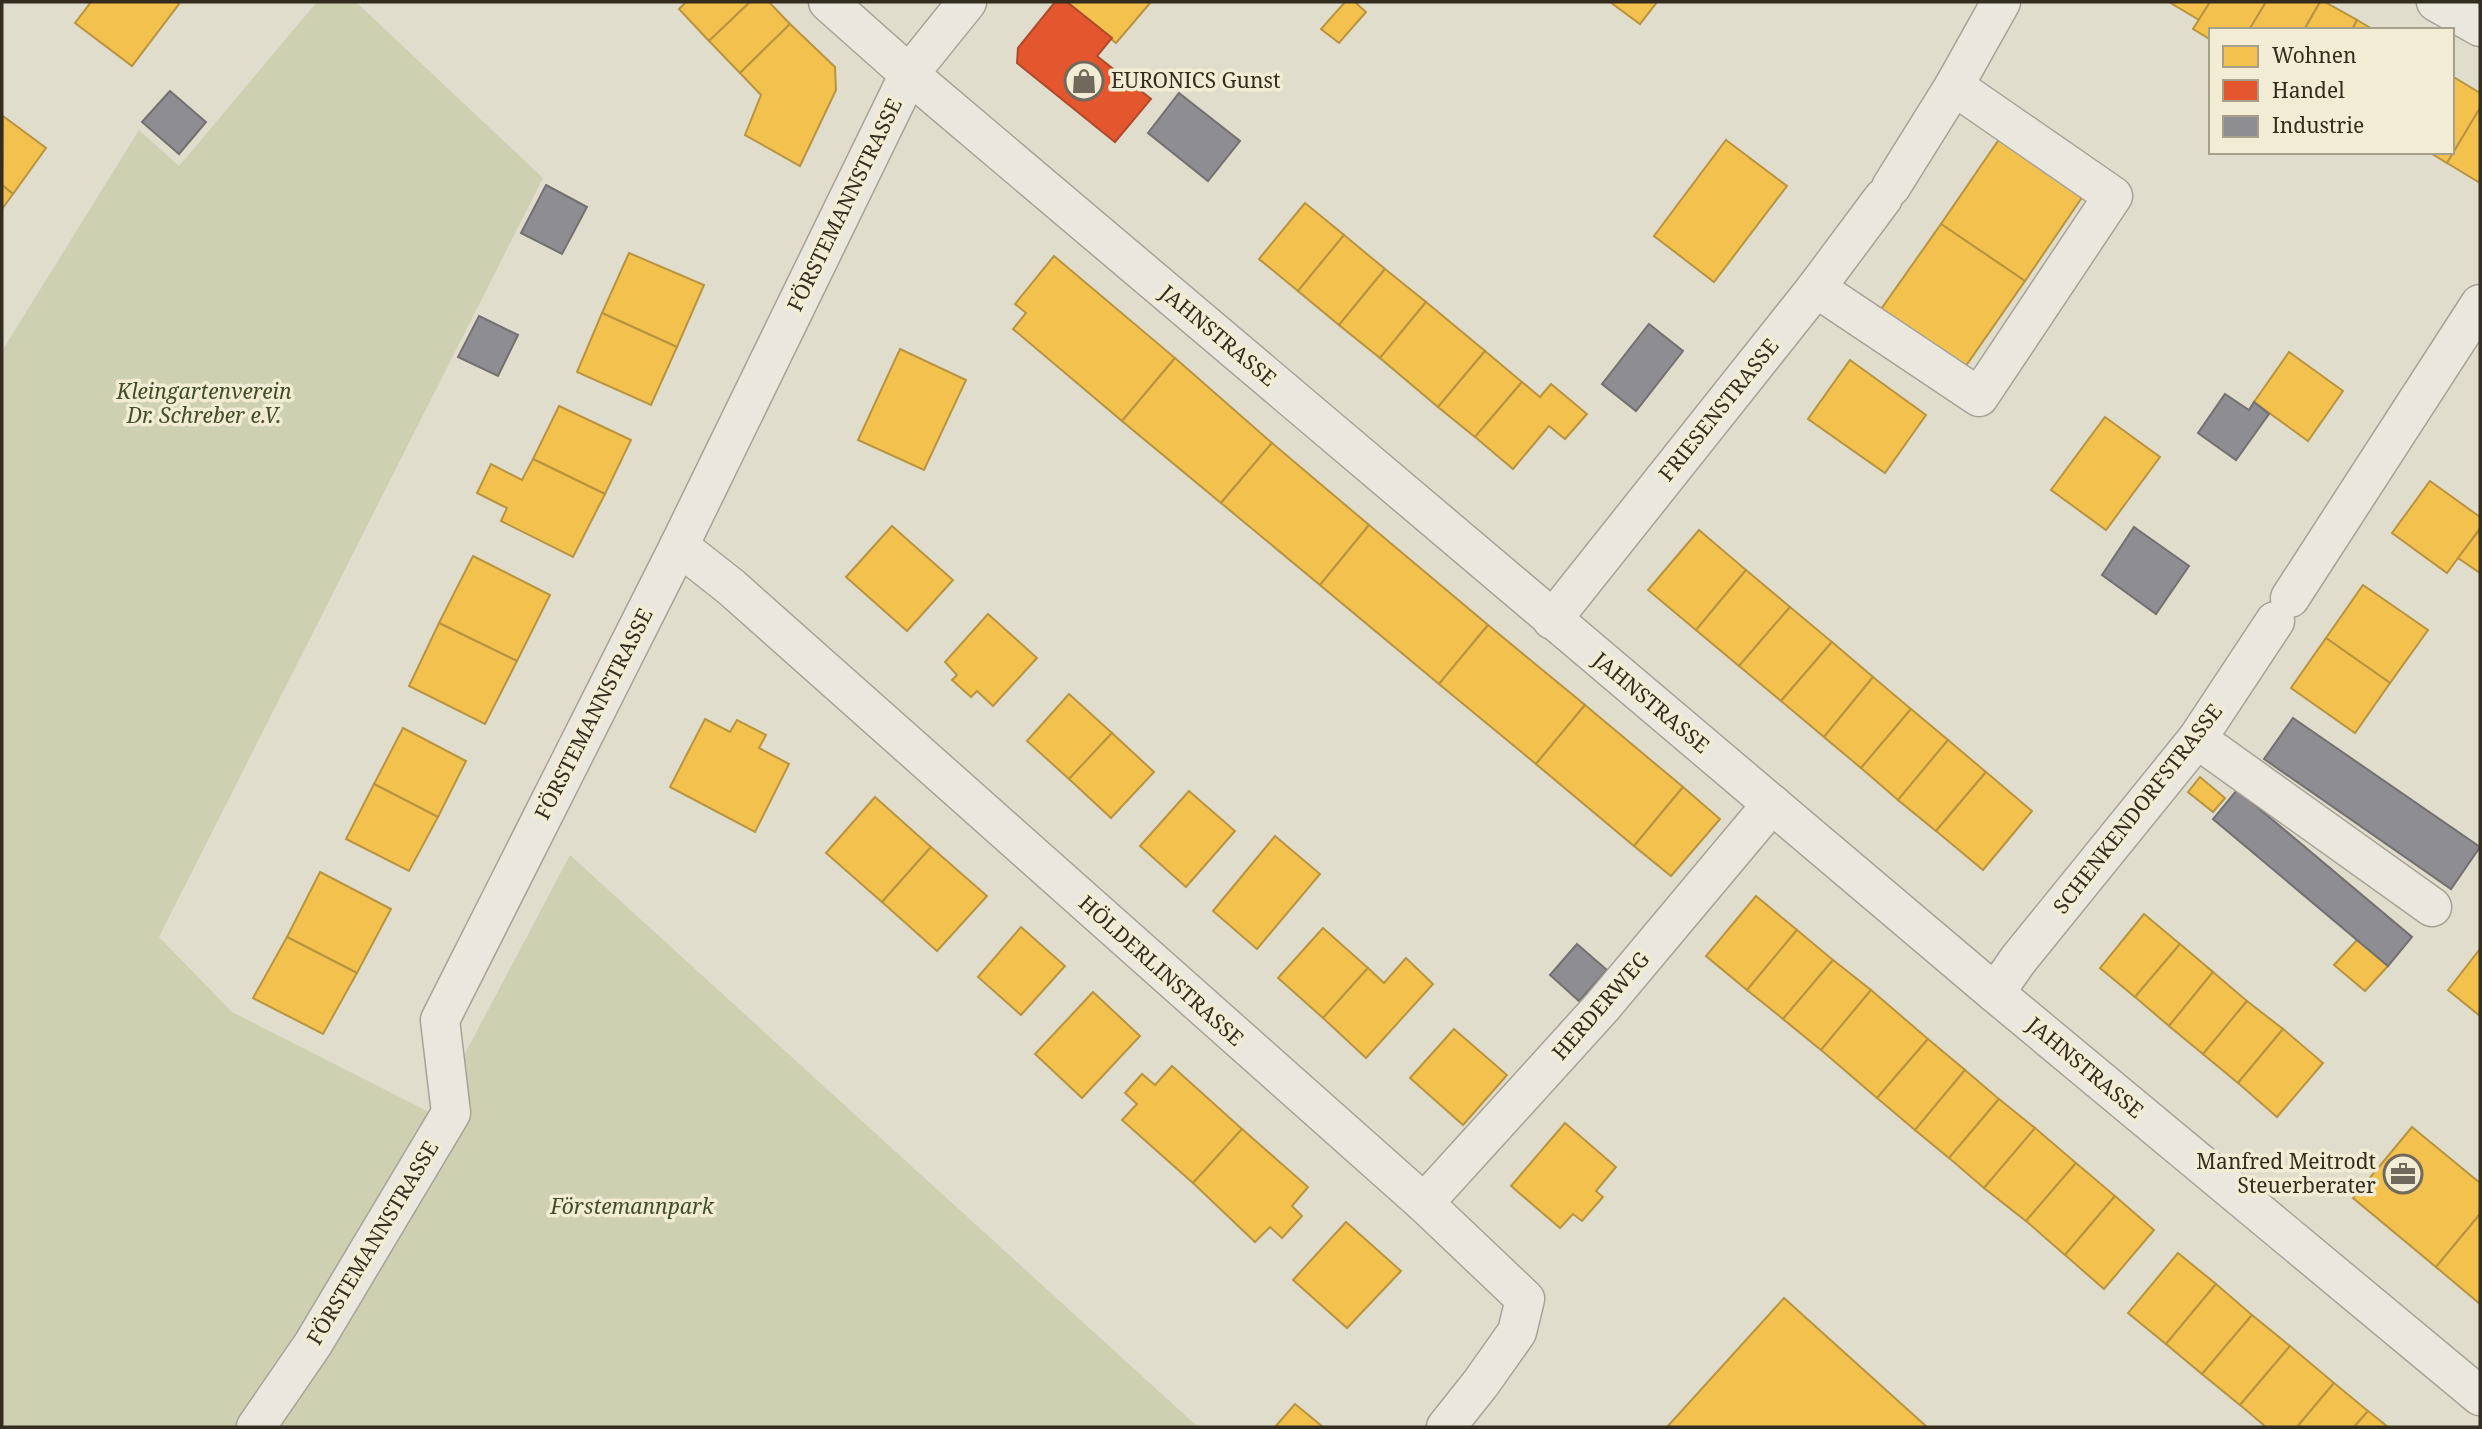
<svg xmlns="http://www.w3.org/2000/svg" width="2482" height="1429" viewBox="0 0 2482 1429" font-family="'Noto Serif',serif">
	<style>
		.green { fill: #cdd0b1 }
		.homes { fill: #f2c14e; stroke: #b99440; stroke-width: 2 }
		.shops { fill: #e4572e; stroke: #af4a2a; stroke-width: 2 }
		.industry { fill: #8d8d92; stroke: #727070; stroke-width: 2 }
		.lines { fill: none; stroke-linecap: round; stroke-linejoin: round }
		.minor-casing { stroke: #a7a296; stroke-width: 41 }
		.minor { stroke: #eae8de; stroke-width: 38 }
		.labels { text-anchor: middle; stroke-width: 7; stroke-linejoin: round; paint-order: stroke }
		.poi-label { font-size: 21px; fill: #342c1f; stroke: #f2ecd4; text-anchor: start }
		.street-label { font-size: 21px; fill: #342c1f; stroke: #f2ecd4 }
		.park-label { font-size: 21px; font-style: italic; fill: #414f28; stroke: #f2ecd4 }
	</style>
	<rect width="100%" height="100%" fill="#e1ddcd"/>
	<polygon class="green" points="317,2 356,2 543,178 159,937 232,1012 433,1114 570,855 1198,1427 2,1427 2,351 139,130 179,166"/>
	<g class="homes">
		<polygon points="91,2 177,2 179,4 132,66 75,23"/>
		<polygon points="686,2 750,2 709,41 679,9"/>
		<polygon points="750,2 769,2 790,24 740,73 709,41"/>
		<polygon points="1067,2 1151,2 1116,43"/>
		<polygon points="1345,2 1355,2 1366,12 1339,43 1321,29"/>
		<polygon points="1610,2 1657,2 1640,24"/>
		<polygon points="2169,2 2210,2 2199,20"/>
		<polygon points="2210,2 2266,2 2249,30 2211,30 2211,40 2193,29"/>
		<polygon points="2266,2 2320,2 2304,30 2249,30"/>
		<polygon points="2320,2 2325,2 2357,20 2352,30 2304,30"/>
		<polygon points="2357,20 2374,30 2352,30"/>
		<polygon points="790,24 835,67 836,90 800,166 745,135 761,95 740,73"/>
		<polygon points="2452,76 2480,93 2480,108 2447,163 2429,152 2452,152"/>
		<polygon points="2480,108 2480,183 2447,163"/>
		<polygon points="3,116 46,148 13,194 2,185"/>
		<polygon points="2000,138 2083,196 2025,281 1941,224"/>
		<polygon points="1726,140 1787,186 1714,282 1654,236"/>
		<polygon points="2,185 13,194 2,209"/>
		<polygon points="1305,203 1344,235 1298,291 1259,259"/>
		<polygon points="1941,224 2025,281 1963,370 1879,312"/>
		<polygon points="1344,235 1385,269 1339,325 1298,291"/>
		<polygon points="629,253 704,285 677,347 602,313"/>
		<polygon points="1054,256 1175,358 1122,421 1013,329 1026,313 1015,304"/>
		<polygon points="1385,269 1426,302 1380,358 1339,325"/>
		<polygon points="1426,302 1485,351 1438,407 1380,358"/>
		<polygon points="602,313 677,347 651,405 577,372"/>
		<polygon points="900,349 966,380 924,470 858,440"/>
		<polygon points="1485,351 1522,382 1475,437 1438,407"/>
		<polygon points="2289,352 2343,391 2308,441 2254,402"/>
		<polygon points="1175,358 1272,443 1221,503 1122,421"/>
		<polygon points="1850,360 1926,415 1885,473 1808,419"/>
		<polygon points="1522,382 1540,397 1551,384 1587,414 1565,439 1549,426 1513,469 1475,437"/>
		<polygon points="559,406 631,440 605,494 533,459"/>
		<polygon points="2105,417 2160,457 2106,530 2051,490"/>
		<polygon points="1272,443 1369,525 1320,585 1221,503"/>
		<polygon points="533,459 605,494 573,557 501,521 507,508 477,493 491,464 522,480"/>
		<polygon points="2430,481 2480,517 2480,528 2447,573 2392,533"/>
		<polygon points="1369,525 1488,625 1439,684 1320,585"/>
		<polygon points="892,526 953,580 907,631 846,577"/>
		<polygon points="1699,530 1746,570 1696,630 1648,590"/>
		<polygon points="2478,532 2480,533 2480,573 2458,558"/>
		<polygon points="473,556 550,595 517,661 439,623"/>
		<polygon points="1746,570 1790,607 1739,666 1696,630"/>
		<polygon points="2363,585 2428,630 2390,683 2326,638"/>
		<polygon points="1790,607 1832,642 1781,701 1739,666"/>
		<polygon points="988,614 1037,658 993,706 977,691 971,697 952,680 957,675 945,662"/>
		<polygon points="439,623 517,661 485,724 409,686"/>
		<polygon points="1488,625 1585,705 1536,764 1439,684"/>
		<polygon points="2326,638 2390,683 2355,733 2291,688"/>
		<polygon points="1832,642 1873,677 1824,737 1781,701"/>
		<polygon points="1873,677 1911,709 1861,768 1824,737"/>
		<polygon points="1069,694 1112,733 1069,779 1027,741"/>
		<polygon points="1585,705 1683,787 1634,846 1536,764"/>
		<polygon points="1911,709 1948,740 1898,800 1861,768"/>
		<polygon points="705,719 730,732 737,720 766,735 759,748 789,764 755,832 670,787"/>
		<polygon points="403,728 466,761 438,817 374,784"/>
		<polygon points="1112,733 1154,772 1111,818 1069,779"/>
		<polygon points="1948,740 1986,772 1936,831 1898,800"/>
		<polygon points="1986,772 2032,811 1983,870 1936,831"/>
		<polygon points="2200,777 2225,798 2213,812 2188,792"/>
		<polygon points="374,784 438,817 409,871 346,839"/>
		<polygon points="1683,787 1720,819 1671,876 1634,846"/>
		<polygon points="1189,791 1235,831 1186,887 1140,846"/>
		<polygon points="875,797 931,847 882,902 826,853"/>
		<polygon points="1275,836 1320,874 1257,949 1213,911"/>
		<polygon points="931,847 987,896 937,951 882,902"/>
		<polygon points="320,872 391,909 357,973 287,937"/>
		<polygon points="1756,896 1797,930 1747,990 1706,956"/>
		<polygon points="2144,914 2180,944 2135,997 2100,968"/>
		<polygon points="1021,927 1065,966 1021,1015 978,977"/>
		<polygon points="1323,928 1368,968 1323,1018 1278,978"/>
		<polygon points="1797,930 1833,960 1783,1019 1747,990"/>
		<polygon points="287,937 357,973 323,1034 253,998"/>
		<polygon points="2357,940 2388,966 2365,991 2334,965"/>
		<polygon points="2180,944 2213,972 2169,1026 2135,997"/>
		<polygon points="2480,949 2480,1016 2448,990"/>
		<polygon points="1406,958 1433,984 1366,1058 1323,1018 1368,968 1384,983"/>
		<polygon points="1833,960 1871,990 1821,1050 1783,1019"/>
		<polygon points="2213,972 2247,1001 2203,1054 2169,1026"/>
		<polygon points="1871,990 1928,1039 1877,1098 1821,1050"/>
		<polygon points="1093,992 1140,1036 1082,1098 1035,1054"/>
		<polygon points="2247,1001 2283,1029 2238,1083 2203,1054"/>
		<polygon points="1454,1029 1507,1075 1463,1125 1410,1078"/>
		<polygon points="2283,1029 2323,1063 2277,1117 2238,1083"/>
		<polygon points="1928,1039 1965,1070 1915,1130 1877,1098"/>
		<polygon points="1172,1066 1242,1129 1193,1183 1122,1120 1137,1104 1125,1093 1142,1074 1155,1085"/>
		<polygon points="1965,1070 1999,1099 1949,1158 1915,1130"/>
		<polygon points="1999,1099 2035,1128 1984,1188 1949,1158"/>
		<polygon points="1565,1123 1616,1167 1596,1191 1603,1197 1582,1221 1573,1214 1560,1228 1511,1186"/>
		<polygon points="2412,1127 2480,1183 2480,1214 2436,1267 2353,1198"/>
		<polygon points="2035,1128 2076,1163 2026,1221 1984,1188"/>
		<polygon points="1242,1129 1308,1187 1292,1206 1302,1216 1282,1238 1270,1227 1255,1242 1193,1183"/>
		<polygon points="2076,1163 2115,1196 2065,1255 2026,1221"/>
		<polygon points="2115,1196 2154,1230 2104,1289 2065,1255"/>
		<polygon points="2480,1214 2480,1304 2436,1267"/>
		<polygon points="1346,1222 1401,1271 1347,1328 1293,1280"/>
		<polygon points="2178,1253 2216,1284 2166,1344 2128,1313"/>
		<polygon points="2216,1284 2252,1315 2202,1374 2166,1344"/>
		<polygon points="1784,1298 1927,1427 1667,1427"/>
		<polygon points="2252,1315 2290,1346 2240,1405 2202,1374"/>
		<polygon points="2290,1346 2334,1383 2297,1427 2266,1427 2240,1405"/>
		<polygon points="2334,1383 2368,1411 2354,1427 2297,1427"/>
		<polygon points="1295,1404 1323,1427 1275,1427"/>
		<polygon points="2368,1411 2388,1427 2354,1427"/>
	</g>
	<polygon class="shops" points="1055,2 1067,2 1112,38 1097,56 1151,99 1115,142 1017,63 1018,48"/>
	<g class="industry">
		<polygon points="170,91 206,122 179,154 142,122"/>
		<polygon points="1179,93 1240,141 1208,181 1148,133"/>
		<polygon points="546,185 587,207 562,254 521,233"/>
		<polygon points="479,316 518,335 498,376 458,357"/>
		<polygon points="1649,324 1683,351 1636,411 1602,384"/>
		<polygon points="2225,394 2249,410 2254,402 2269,414 2236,460 2198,433"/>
		<polygon points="2134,527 2189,566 2156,614 2102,575"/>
		<polygon points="2293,718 2480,847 2451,889 2264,759"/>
		<polygon points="2237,790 2412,937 2388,966 2213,819"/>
		<polygon points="1577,944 1607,970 1579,1001 1550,975"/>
	</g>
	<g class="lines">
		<defs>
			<g id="minor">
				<polyline points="828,2 909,74 1995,993 2480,1396"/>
				<polyline points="2436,2 2480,27"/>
				<polyline points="1891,187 1954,86 2001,2"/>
				<polyline points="1816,288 1979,397 2113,196 1954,86"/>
				<polyline points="679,546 731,587 1424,1203 1525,1299 1517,1332 1481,1383 1446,1427"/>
				<polyline points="2290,598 2480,304"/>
				<polyline points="1552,620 1816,288 1883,198"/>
				<polyline points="2197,739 2432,907"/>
				<polyline points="1995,993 2018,960 2197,739 2275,621"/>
				<polyline points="1424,1203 1602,1007 1772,804"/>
				<polyline points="256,1427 313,1344 451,1113 440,1020 679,546 909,74 967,2"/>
			</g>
		</defs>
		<use href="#minor" class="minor-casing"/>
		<use href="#minor" class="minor"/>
	</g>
	<defs>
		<symbol id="shop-ring" viewBox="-11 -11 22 22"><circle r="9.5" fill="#f2ecd4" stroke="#716a5c" stroke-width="1.5"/><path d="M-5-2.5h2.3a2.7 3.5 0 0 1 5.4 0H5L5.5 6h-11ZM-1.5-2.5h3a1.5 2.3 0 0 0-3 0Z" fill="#716a5c"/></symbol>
		<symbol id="office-ring" viewBox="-11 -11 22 22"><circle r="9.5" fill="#f2ecd4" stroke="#716a5c" stroke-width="1.5"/><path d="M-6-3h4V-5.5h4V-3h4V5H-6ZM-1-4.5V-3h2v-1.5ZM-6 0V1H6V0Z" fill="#716a5c"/></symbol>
	</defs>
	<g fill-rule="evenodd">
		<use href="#shop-ring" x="1062" y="59" width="44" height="44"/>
		<use href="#office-ring" x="2381" y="1152" width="44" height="44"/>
	</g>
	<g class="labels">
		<g class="poi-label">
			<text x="1111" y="88">EURONICS Gunst</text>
			<text x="2376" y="1169" text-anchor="end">Manfred Meitrodt<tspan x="2376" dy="24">Steuerberater</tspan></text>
		</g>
		<g class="street-label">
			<text transform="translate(845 205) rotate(-64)" y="7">FÖRSTEMANNSTRASSE</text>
			<text transform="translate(1218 336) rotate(40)" y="7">JAHNSTRASSE</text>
			<text transform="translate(1719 410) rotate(-51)" y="7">FRIESENSTRASSE</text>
			<text transform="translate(1651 703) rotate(40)" y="7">JAHNSTRASSE</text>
			<text transform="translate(594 714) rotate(-63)" y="7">FÖRSTEMANNSTRASSE</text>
			<text transform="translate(2138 809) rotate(-52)" y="7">SCHENKENDORFSTRASSE</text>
			<text transform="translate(1161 971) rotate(42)" y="7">HÖLDERLINSTRASSE</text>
			<text transform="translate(1601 1006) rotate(-49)" y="7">HERDERWEG</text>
			<text transform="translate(2085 1068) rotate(40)" y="7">JAHNSTRASSE</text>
			<text transform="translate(373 1243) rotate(-59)" y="7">FÖRSTEMANNSTRASSE</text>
		</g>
		<g class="park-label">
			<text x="204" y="399">Kleingartenverein<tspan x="204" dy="24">Dr. Schreber e.V.</tspan></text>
			<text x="632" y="1214">Förstemannpark</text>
		</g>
	</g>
	<rect width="2482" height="1429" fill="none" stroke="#342c1f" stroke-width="7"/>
	<rect x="2209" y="28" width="245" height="126" fill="#f2ecd4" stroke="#a69f8c" stroke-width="2"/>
	<rect x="2223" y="46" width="35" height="21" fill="#f2c14e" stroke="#a69f8c" stroke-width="2"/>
	<text x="2272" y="63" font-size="21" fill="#342c1f">Wohnen</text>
	<rect x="2223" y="80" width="35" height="21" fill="#e4572e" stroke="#a69f8c" stroke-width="2"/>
	<text x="2272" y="98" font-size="21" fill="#342c1f">Handel</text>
	<rect x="2223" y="116" width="35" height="21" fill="#8d8d92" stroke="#a69f8c" stroke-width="2"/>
	<text x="2272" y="133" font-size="21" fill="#342c1f">Industrie</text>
</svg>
